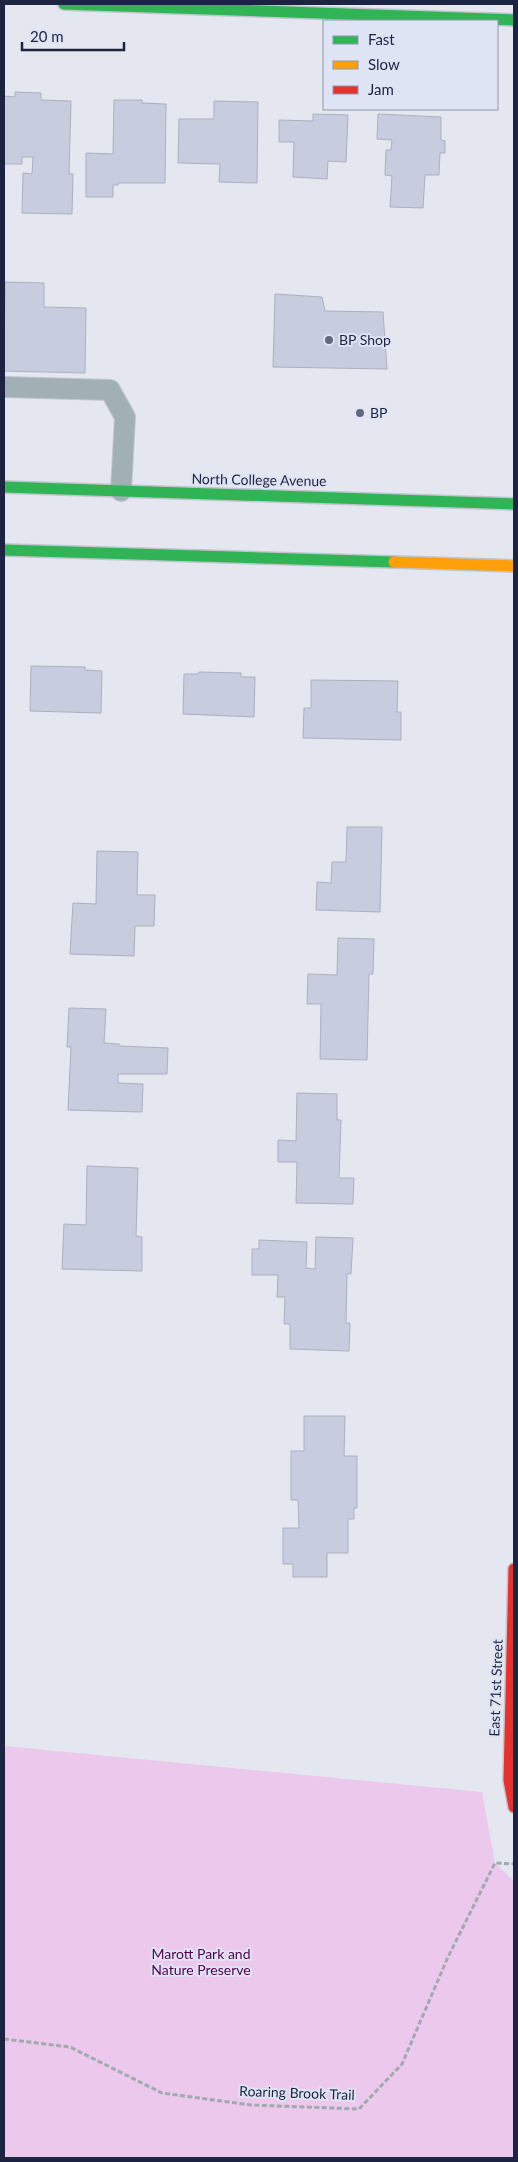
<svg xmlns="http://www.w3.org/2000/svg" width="518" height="2162" viewBox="0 0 518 2162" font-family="Lato,sans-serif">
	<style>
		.green { fill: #edc8ed }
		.building { fill: #c7ccde; stroke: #abb0c1 }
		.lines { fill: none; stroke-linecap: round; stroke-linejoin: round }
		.lane-casing { stroke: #c1c5cf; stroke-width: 22 }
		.fast-casing { stroke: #c1c5cf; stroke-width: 14 }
		.slow-casing { stroke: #c1c5cf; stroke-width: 14 }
		.jam-casing { stroke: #c1c5cf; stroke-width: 14 }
		.path { stroke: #9eaab0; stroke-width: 3; stroke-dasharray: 5 2.5; stroke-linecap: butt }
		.lane { stroke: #a0b0b5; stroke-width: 20 }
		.fast { stroke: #30b455; stroke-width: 11 }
		.slow { stroke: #ff9f0a; stroke-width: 11 }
		.jam { stroke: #e5322d; stroke-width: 11 }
		.poi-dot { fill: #63687e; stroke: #dfe4f4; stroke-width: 2 }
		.labels { text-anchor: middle; stroke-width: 4; stroke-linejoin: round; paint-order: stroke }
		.poi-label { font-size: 14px; fill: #1d2441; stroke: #dfe4f4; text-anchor: start }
		.street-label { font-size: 14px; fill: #1d2441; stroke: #dfe4f4 }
		.park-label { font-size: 14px; fill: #54004f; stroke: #dfe4f4 }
	</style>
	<rect width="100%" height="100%" fill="#e4e7ef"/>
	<polygon class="green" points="4,1746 482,1792 495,1863 514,1881 514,2158 4,2158"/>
	<g class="building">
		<polygon points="15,92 41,93 41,100 71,101 69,174 73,174 72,214 22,213 23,173 32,174 33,157 22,157 22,164 4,164 4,96 15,97"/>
		<polygon points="114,100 142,100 142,103 166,104 165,183 118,183 118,185 113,185 113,197 86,197 86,153 113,154"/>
		<polygon points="214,101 258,102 257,183 219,182 220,164 178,163 179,119 214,119"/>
		<polygon points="313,114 348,115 346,162 328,161 327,179 293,177 294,142 279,142 279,120 313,121"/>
		<polygon points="378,114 441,117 441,140 445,141 445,153 440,153 439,175 425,175 423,208 390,207 392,176 385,175 386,150 391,150 392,140 377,139"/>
		<polygon points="5,282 44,283 44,307 86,308 85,373 4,371"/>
		<polygon points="275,294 322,297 325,311 383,312 387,369 273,367"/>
		<polygon points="31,666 85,667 85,670 102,671 101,713 30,711"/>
		<polygon points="199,672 241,673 241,677 255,677 254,717 183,714 184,674 198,674"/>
		<polygon points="311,680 398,681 397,712 401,712 401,740 303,738 304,708 311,708"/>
		<polygon points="347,827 382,827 380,912 316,910 317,882 331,883 332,862 346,862"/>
		<polygon points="97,851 138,852 137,895 155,895 154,926 135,926 134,956 70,954 73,903 96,904"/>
		<polygon points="338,938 374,939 373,974 369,974 367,1060 320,1059 321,1004 307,1004 308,974 337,975"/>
		<polygon points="69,1008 106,1009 104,1043 119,1044 120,1046 168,1048 167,1074 118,1074 118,1083 143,1084 142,1112 68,1110 71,1047 67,1047"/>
		<polygon points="297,1093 337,1094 337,1120 341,1120 339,1178 354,1178 353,1204 296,1203 297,1162 278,1162 278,1140 296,1141"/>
		<polygon points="87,1166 138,1168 136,1236 142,1237 142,1271 62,1269 64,1224 86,1225"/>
		<polygon points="316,1237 353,1238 351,1274 347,1274 346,1323 350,1323 349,1351 290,1349 290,1324 284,1324 285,1297 277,1297 278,1275 252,1275 252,1249 259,1249 259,1240 307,1242 306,1268 315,1269"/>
		<polygon points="304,1416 345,1416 344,1456 357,1456 357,1508 354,1508 354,1519 348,1519 348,1553 327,1553 327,1577 293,1577 293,1564 283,1564 283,1528 299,1528 298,1500 291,1500 291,1451 304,1451"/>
	</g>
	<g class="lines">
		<defs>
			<polyline id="lane" points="4,387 110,390 125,417 121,491"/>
			<g id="fast">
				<polyline points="64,4 514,20"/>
				<polyline points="4,487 514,504"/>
				<polyline points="4,550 394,562"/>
			</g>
			<polyline id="slow" points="394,562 514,566"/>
			<polyline id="jam" points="514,1569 509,1780 514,1807"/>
		</defs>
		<use href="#lane" class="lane-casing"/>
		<use href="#fast" class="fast-casing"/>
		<use href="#slow" class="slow-casing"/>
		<use href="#jam" class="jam-casing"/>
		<polyline class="path" points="4,2039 70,2047 162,2093 251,2105 359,2109 402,2064 448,1957 495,1863 514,1864"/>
		<use href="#lane" class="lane"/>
		<use href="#fast" class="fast"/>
		<use href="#slow" class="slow"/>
		<use href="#jam" class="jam"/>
	</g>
	<g class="poi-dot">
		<circle cx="329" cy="340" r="5"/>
		<circle cx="360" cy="413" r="5"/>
	</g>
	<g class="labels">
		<g class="poi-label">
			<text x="339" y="345">BP Shop</text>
			<text x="370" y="418">BP</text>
		</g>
		<g class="street-label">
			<text transform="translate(259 480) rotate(1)" y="5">North College Avenue</text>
			<text transform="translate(496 1688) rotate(-88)" y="5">East 71st Street</text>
			<text transform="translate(297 2093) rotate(2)" y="5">Roaring Brook Trail</text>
		</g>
		<g class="park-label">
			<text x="201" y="1959">Marott Park and<tspan x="201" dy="16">Nature Preserve</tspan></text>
		</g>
	</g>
	<rect width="518" height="2162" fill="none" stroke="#1d2441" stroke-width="10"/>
	<rect x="323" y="20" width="175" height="90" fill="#dfe4f4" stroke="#9197ac"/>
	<rect x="333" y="36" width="25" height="8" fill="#30b455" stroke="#9197ac"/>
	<text x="368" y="45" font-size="15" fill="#1d2441">Fast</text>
	<rect x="333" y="61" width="25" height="8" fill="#ff9f0a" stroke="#9197ac"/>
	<text x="368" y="70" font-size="15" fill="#1d2441">Slow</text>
	<rect x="333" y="86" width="25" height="8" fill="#e5322d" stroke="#9197ac"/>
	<text x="368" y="95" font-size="15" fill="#1d2441">Jam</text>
	<path d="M22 42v8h102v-8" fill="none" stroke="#1d2441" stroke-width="2.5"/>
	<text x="30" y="42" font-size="15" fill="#1d2441" stroke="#dfe4f4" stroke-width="4" paint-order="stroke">20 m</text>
</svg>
